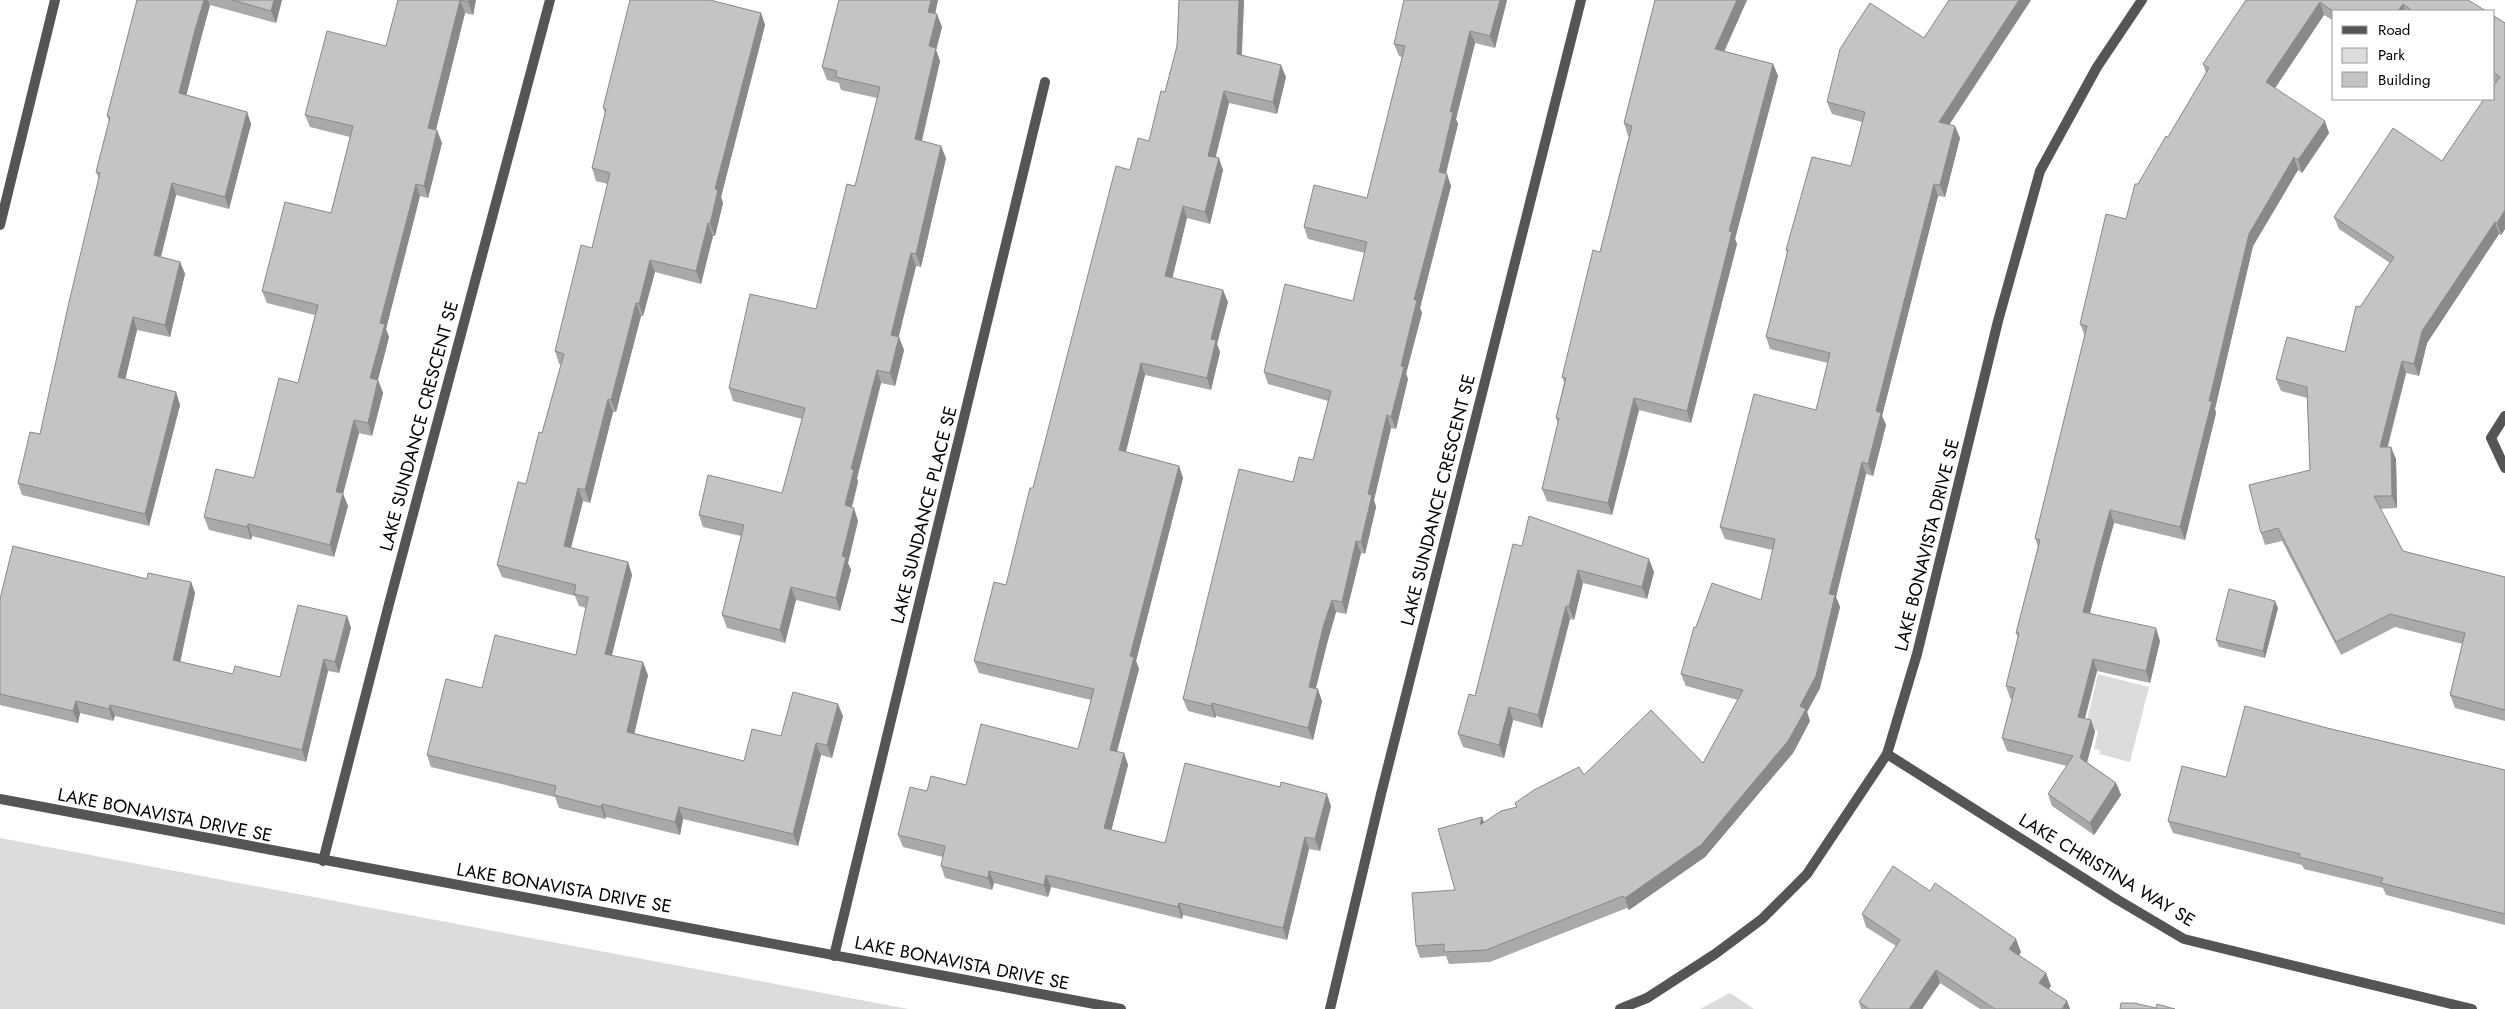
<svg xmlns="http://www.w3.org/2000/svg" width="2505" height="1009" viewBox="0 0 2505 1009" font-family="Jost,sans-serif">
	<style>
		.green { fill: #dcdcdc }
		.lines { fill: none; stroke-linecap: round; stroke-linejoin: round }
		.minor { stroke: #555; stroke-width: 10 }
		.tertiary { stroke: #555; stroke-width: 10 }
		.wall { fill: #a9a9a9 }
		.shaded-wall { fill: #898989 }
		.building { fill: #c4c4c4; stroke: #898989 }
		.labels { text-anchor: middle; stroke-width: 4.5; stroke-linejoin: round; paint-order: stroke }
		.street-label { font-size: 18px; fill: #000; stroke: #fff }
	</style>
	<rect width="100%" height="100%" fill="#fff"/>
	<g class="green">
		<polygon points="2098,674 2149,687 2130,762 2099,754 2100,750 2094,749 2098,731 2085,728"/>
		<polygon points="0,838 903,1008 909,1009 0,1009"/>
		<polygon points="1730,993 1754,1009 1700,1009"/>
	</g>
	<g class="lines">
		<g class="minor">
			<polyline points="0,225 55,0"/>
			<polyline points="2505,416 2491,438 2505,468"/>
			<polyline points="1887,754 2118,900 2184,939 2472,1009"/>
			<polyline points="323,861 389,604 550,0"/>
			<polyline points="834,956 1045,82"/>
			<polyline points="1330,1009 1381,794 1581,0"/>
		</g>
		<g class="tertiary">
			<polyline points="0,799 1121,1009"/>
			<polyline points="1620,1009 1647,998 1715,954 1762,919 1807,874 1887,754 1917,654 1998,321 2040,171 2097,67 2142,0"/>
		</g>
	</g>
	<g class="wall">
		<polygon points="137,0 282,0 276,23 210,5 200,42 186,95 247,112 251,124 229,209 176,195 161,257 180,262 185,274 170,337 137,330 125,379 176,392 180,405 149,526 22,495 18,483 40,434 99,179 96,172 109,121 107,116"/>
		<polygon points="398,0 476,0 473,15 465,13 436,130 442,143 428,198 420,196 386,329 389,337 378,380 383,393 372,436 359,433 343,494 348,506 334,557 252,536 251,540 209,530 204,517 254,478 298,383 315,315 267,303 262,291 331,213 350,137 310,127 305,115 386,46"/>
		<polygon points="1179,0 1244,0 1242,55 1286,77 1277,114 1229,103 1215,157 1223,170 1210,224 1187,218 1172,278 1228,302 1217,344 1220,352 1211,390 1145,375 1126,452 1179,466 1183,478 1136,661 1139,669 1117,752 1124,753 1128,765 1111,830 1165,843 1331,806 1320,851 1309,849 1287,940 1183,915 1182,919 1051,887 1048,897 994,883 992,890 945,878 941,866 943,857 903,847 898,835 927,791 966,785 1078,749 1091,700 979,673 974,661 1006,585 1033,488 1130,170 1149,141 1165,92 1177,46"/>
		<polygon points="1404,0 1507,0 1495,48 1475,43 1456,119 1458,124 1446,174 1447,174 1451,186 1420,308 1422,313 1406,374 1408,379 1396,429 1391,428 1374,500 1376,507 1365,554 1361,553 1346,614 1336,612 1328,640 1316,688 1322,701 1313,740 1216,716 1215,718 1188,711 1183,699 1293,482 1313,460 1328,401 1268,384 1264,372 1353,301 1365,253 1308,239 1304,227 1367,198 1402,57 1399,56 1394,44"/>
		<polygon points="1655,0 1747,0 1724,51 1773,64 1778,76 1735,239 1737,244 1691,423 1639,410 1612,515 1547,501 1542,489 1558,424 1556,418 1564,382 1562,377 1600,252 1629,136 1628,136 1624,123"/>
		<polygon points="2031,0 1949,125 1960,138 1945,197 1938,196 1882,416 1886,425 1873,476 1866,474 1836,597 1840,607 1820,688 1807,712 1810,721 1793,753 1705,857 1629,910 1627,908 1490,962 1449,964 1446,956 1420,958 1416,946 1455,890 1482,817 1484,822 1516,807 1515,803 1584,775 1703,763 1738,700 1686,686 1681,674 1696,627 1761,600 1773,550 1725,539 1720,527 1816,410 1828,363 1770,349 1766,337 1787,253 1786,250 1851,166 1862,122 1832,114 1827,102 1924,38"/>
		<polygon points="2246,0 2468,0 2486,11 2334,11 2334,21 2324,15 2275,88 2329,133 2302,173 2298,170 2253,246 2215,409 2216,413 2185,540 2114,523 2102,566 2090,613 2160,641 2150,683 2097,671 2085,719 2091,720 2095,732 2087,762 2116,783 2121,795 2094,835 2052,806 2048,794 2067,766 2007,751 2002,738 2012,699 2010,698 2006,686 2018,638 2016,633 2038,547 2035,538 2085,336 2080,324 2126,219 2138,184 2168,137 2206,73 2203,64"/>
		<polygon points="761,13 765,25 721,197 723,203 715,236 713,236 701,284 655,272 643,316 641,316 616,412 613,412 590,503 583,501 571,548 628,562 632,575 612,655 648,675 634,733 744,761 781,736 843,716 832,758 821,755 798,846 683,819 680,835 606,817 605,819 559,808 555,797 431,767 427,755 482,688 576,655 586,608 579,606 575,596 502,577 497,565 526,484 542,433 561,364 559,364 555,351 592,248 608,184 596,181 592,168 605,113 603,108"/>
		<polygon points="935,13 942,27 936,50 940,61 922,141 946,158 921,267 916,266 898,337 904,350 895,386 881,383 857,478 858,482 852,507 858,521 848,563 851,570 840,611 796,600 785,643 727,628 722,615 741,536 703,527 699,515 782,493 802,419 733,401 729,388 816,309 855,186 877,98 841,90 839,83 827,80 822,67"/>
		<polygon points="2494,16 2505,23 2505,229 2501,235 2499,234 2427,343 2419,376 2406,373 2388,447 2396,459 2397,508 2380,509 2403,551 2505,577 2505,721 2455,708 2450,695 2463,644 2395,627 2341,655 2282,541 2265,545 2261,533 2310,470 2307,398 2281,391 2276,379 2345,352 2360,307 2390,263 2339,229 2334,217 2442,161 2495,83 2494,82"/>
		<polygon points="1522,546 1654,572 1647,599 1583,583 1574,620 1570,619 1542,728 1513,720 1504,758 1463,747 1458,734 1475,696"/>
		<polygon points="147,579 191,582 195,593 180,662 233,674 280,677 347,616 351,628 339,673 328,671 306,762 115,716 113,721 80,713 78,723 0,705 0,599"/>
		<polygon points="2278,608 2265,658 2219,647 2216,640"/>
		<polygon points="2327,728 2505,770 2505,925 2386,895 2383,888 2304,869 2302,865 2173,833 2168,821 2226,777"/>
		<polygon points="1862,914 2021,952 2019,955 2051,986 2048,989 2067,1001 2070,1009 1980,1009 1940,983 1922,1009 1861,1009 1859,1002 1896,946 1866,927"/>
	</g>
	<g class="shaded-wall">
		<polygon points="204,0 208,0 210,5 200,42 184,105 179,93 195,30"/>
		<polygon points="274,0 282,0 276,23 271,11"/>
		<polygon points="460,0 465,13 433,141 428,128"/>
		<polygon points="469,0 476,0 473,15 468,2"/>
		<polygon points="931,0 938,0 933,25 928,12"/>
		<polygon points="1239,0 1244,0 1241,66 1237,54"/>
		<polygon points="1500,0 1507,0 1495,48 1490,36"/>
		<polygon points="1737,0 1747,0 1720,61 1715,49"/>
		<polygon points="2019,0 2031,0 1943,134 1939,122"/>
		<polygon points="2320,2 2324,15 2271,94 2266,82"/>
		<polygon points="2403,4 2405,11 2398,11"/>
		<polygon points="761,13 765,25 721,197 723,203 715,236 710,224 715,189"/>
		<polygon points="937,14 942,27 936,50 940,61 919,152 915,139 929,46"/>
		<polygon points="1470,31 1475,43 1456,119 1458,124 1443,184 1439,172 1450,112"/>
		<polygon points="1773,64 1778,76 1735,239 1737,244 1691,423 1687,411 1729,231"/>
		<polygon points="1281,65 1286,77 1277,114 1273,102"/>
		<polygon points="1224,91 1229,103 1213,168 1208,156"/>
		<polygon points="247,112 251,124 229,209 225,197"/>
		<polygon points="2325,121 2329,133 2302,173 2298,160"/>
		<polygon points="1955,126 1960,138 1945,197 1940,185"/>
		<polygon points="437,130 442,143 428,198 424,186"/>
		<polygon points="941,146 946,158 921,267 916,254"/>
		<polygon points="2294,157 2298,170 2253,246 2215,409 2216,413 2185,540 2180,527 2209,401 2249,234"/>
		<polygon points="1219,158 1223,170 1210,224 1205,212"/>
		<polygon points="1447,174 1451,186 1420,308 1422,313 1406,374 1408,379 1396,429 1391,417 1401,366 1414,300"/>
		<polygon points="172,183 176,195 158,268 154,255"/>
		<polygon points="416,184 420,196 386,329 389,337 375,391 370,378 380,323"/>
		<polygon points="1934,184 1938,196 1882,416 1886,425 1873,476 1868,464 1876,411"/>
		<polygon points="1183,206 1187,218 1170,288 1165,276"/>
		<polygon points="2505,210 2505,229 2501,235 2497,223"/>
		<polygon points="2495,222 2499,234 2427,343 2419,376 2414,364 2422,331"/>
		<polygon points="708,223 713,236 701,284 696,271"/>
		<polygon points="911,253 916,266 896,348 891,335"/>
		<polygon points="650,260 655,272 643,316 639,304"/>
		<polygon points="180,262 185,274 170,337 165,325"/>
		<polygon points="1223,290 1228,302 1217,344 1220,352 1211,390 1207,378 1211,339"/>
		<polygon points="636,303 641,316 616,412 611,400"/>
		<polygon points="133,317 137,330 123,389 118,377"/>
		<polygon points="899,337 904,350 895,386 890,373"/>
		<polygon points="2402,361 2406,373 2384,459 2380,447"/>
		<polygon points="1141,363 1145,375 1123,463 1119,450"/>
		<polygon points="877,370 881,383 857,478 858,482 849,518 845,505 851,469"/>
		<polygon points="378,380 383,393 372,436 368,423"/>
		<polygon points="176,392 180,405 149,526 145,514"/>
		<polygon points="1634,398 1639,410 1612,515 1608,503"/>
		<polygon points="608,399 613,412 590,503 585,490"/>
		<polygon points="1387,415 1391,428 1374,500 1376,507 1365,554 1361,542 1368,494"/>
		<polygon points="354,420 359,433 343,494 348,506 334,557 330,545 336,492"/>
		<polygon points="2391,447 2396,459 2397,508 2392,496"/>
		<polygon points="1862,462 1866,474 1836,597 1840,607 1820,688 1807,712 1810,721 1793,753 1705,857 1629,910 1625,898 1800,706 1829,594"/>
		<polygon points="1179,466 1183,478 1136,661 1139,669 1114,762 1110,750 1130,656"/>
		<polygon points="578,488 583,501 568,559 564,546"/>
		<polygon points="854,508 858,521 848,563 851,570 840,611 836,598 842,556"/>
		<polygon points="2110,510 2114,523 2102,566 2087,624 2083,612 2098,554"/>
		<polygon points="248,524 252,536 251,540 247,527"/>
		<polygon points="1356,541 1361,553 1346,614 1342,602"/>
		<polygon points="1649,559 1654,572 1647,599 1642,587"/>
		<polygon points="628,562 632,575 609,666 605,654"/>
		<polygon points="1578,570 1583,583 1574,620 1569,607"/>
		<polygon points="191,582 195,593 178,672 173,660"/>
		<polygon points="791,587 796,600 785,643 780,630"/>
		<polygon points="1332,600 1336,612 1328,640 1313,699 1309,687 1323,627"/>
		<polygon points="2275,601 2278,608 2265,658 2263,651"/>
		<polygon points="1566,606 1570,619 1542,728 1538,715"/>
		<polygon points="347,616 351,628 339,673 335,662"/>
		<polygon points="2156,628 2160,641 2150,683 2146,671"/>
		<polygon points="324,659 328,671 306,762 302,750"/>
		<polygon points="2093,659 2097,671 2082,729 2078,717"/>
		<polygon points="643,662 648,675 632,744 627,732"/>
		<polygon points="1318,689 1322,701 1313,740 1308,728"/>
		<polygon points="76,701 80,713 78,723 73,711"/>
		<polygon points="1212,703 1216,716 1215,718 1211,706"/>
		<polygon points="838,704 843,716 832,758 827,745"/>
		<polygon points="110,705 115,716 113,721 109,709"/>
		<polygon points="1509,707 1513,720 1504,758 1499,745"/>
		<polygon points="2091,720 2095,732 2085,770 2080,758"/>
		<polygon points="816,743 821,755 798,846 793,834"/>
		<polygon points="1124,753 1128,765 1109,840 1104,828"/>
		<polygon points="2116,783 2121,795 2094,835 2090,823"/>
		<polygon points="1327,794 1331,806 1320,851 1315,839"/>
		<polygon points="602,804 606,817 605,819 601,807"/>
		<polygon points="679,807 683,819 680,835 675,822"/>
		<polygon points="1482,817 1486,829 1480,825"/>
		<polygon points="1305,837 1309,849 1287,940 1283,928"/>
		<polygon points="989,871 994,883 992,890 988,878"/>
		<polygon points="1046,875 1051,887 1048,897 1044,885"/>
		<polygon points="1179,903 1183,915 1182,919 1178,907"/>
		<polygon points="2016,939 2021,952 2014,962 2009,949"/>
		<polygon points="1936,970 1940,983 1922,1009 1909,1009"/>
		<polygon points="2046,973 2051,986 2044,996 2039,983"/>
		<polygon points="2067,1001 2070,1009 2062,1009"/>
	</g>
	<g class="building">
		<polygon points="137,0 204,0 195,30 179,93 247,112 225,197 172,183 154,255 180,262 165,325 133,317 118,377 176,392 145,514 18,483 30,432 40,434 69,302 100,173 96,172 110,117 107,116"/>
		<polygon points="232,0 274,0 271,11"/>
		<polygon points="398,0 469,0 468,2 460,0 428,128 437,130 424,186 416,184 380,323 385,324 370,378 378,380 368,423 354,420 336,492 343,493 330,545 248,524 247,527 204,517 216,469 254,478 279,378 298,383 318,305 262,291 285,202 331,213 353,126 305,115 327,31 386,46"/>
		<polygon points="630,0 710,0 761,13 715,189 718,190 710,224 708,223 696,271 650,260 639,304 636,303 611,400 608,399 585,490 578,488 564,546 628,562 605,654 643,662 627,732 744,761 752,729 781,736 793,692 838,704 827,745 816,743 793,834 679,807 675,822 602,804 601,807 554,795 556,786 427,755 446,679 482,688 495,635 576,655 588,597 574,594 576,585 497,565 518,482 526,484 539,432 542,433 564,354 555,351 581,245 592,248 610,173 592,168 606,109 603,108"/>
		<polygon points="839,0 931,0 928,12 937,14 929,46 936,48 915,139 941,146 916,254 911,253 891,335 899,337 890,373 877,370 851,469 854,469 845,505 854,508 842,556 846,557 836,598 791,587 780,630 722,615 744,525 699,515 708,475 782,493 805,408 729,388 750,294 816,309 847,184 855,186 880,87 836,77 837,71 822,67"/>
		<polygon points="1179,0 1239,0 1237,54 1281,65 1273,102 1224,91 1208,156 1219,158 1205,212 1183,206 1165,276 1223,290 1211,339 1216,340 1207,378 1141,363 1119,450 1179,466 1130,656 1134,657 1110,750 1124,753 1104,828 1165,843 1185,763 1280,787 1281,782 1327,794 1315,839 1305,837 1283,928 1179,903 1178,907 1046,875 1044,885 989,871 988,878 941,866 945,846 898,835 910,787 927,791 931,776 966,785 981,724 1078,749 1094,689 974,661 994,582 1006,585 1030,488 1033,488 1116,166 1130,170 1138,138 1149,141 1161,91 1165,92 1177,46"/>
		<polygon points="1404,0 1500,0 1490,36 1470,31 1450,112 1453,112 1439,172 1447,174 1414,300 1417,300 1401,366 1404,367 1391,417 1387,415 1368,494 1372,495 1361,542 1356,541 1342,602 1332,600 1323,627 1309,687 1318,689 1308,728 1212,703 1211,706 1183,699 1239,469 1293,482 1299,457 1313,460 1331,391 1264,372 1285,284 1353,301 1367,242 1304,227 1314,185 1367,198 1405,46 1394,44"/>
		<polygon points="1655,0 1737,0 1715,49 1773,64 1729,231 1732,232 1687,411 1634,398 1608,503 1542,489 1559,418 1556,418 1566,378 1562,377 1593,250 1600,252 1632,126 1624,123"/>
		<polygon points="1949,0 2019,0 1939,122 1955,126 1940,185 1934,184 1876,411 1881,413 1868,464 1862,462 1829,594 1835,595 1816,676 1800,706 1806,709 1788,741 1701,845 1625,898 1623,896 1486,950 1444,952 1444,944 1416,946 1412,893 1455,890 1438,829 1482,817 1480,825 1501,811 1517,807 1515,803 1534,790 1579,767 1584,775 1651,710 1703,763 1743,690 1681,674 1694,627 1696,627 1712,583 1761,600 1775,539 1720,527 1754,394 1816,410 1830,353 1766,337 1788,250 1786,250 1812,157 1851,166 1865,112 1827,102 1840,49 1870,3 1924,38"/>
		<polygon points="2246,0 2468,0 2486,11 2413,11 2403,4 2398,11 2334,11 2334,12 2320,2 2266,82 2325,121 2298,160 2294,157 2249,234 2209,401 2212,401 2180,527 2110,510 2098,554 2083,612 2156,628 2146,671 2093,659 2078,717 2091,720 2080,758 2116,783 2090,823 2048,794 2073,756 2002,738 2015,688 2006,686 2019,633 2016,633 2040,540 2035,538 2087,326 2080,324 2106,214 2126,219 2135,184 2138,184 2166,136 2168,137 2209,68 2203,64"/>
		<polygon points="2494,16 2505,23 2505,210 2497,223 2495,222 2422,331 2414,364 2402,361 2380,447 2391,447 2392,496 2374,496 2403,551 2505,577 2505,710 2450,695 2465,633 2390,614 2336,642 2278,528 2261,533 2249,485 2310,470 2307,387 2276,379 2287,337 2345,352 2356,306 2360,307 2394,257 2334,217 2393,128 2442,161 2484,99 2494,99 2494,85 2500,77 2494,73"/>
		<polygon points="1529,516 1649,559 1642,587 1578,570 1569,607 1566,606 1538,715 1509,707 1499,745 1458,734 1469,694 1475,696 1513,544 1522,546"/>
		<polygon points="13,546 147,579 148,573 191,582 173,660 233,674 235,666 280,677 298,605 347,616 335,662 324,659 302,750 110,705 109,709 76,701 73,711 0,694 0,599"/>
		<polygon points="2229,589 2275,601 2263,651 2216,640"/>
		<polygon points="2245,706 2327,728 2505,770 2505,914 2381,883 2383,878 2299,857 2300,854 2168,821 2182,766 2226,777"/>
		<polygon points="1893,866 1930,891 1935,883 2016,939 2009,949 2046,973 2039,983 2067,1001 2062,1009 1995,1009 1936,970 1909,1009 1869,1009 1859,1002 1900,940 1862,914"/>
		<polygon points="2121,1003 2134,1003 2156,1008 2157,1004 2175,1009 2120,1009"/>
	</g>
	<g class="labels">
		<g class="street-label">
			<text transform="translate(419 426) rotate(-75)" y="6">LAKE SUNDANCE CRESCENT SE</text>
			<text transform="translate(1438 500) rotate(-76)" y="6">LAKE SUNDANCE CRESCENT SE</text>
			<text transform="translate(924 515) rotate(-76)" y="6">LAKE SUNDANCE PLACE SE</text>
			<text transform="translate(1927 545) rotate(-76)" y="6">LAKE BONAVISTA DRIVE SE</text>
			<text transform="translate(165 815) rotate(11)" y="6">LAKE BONAVISTA DRIVE SE</text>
			<text transform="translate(2107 870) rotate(31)" y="6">LAKE CHRISTINA WAY SE</text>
			<text transform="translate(564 888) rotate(10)" y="6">LAKE BONAVISTA DRIVE SE</text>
			<text transform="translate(962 963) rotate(11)" y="6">LAKE BONAVISTA DRIVE SE</text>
		</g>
	</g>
	<rect x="2332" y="10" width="162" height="90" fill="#ffffff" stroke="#999999"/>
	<rect x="2342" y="26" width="25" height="8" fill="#555555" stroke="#999999"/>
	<text x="2378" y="35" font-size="15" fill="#000000">Road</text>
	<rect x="2342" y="48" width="25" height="15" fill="#dcdcdc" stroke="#999999"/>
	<text x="2378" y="60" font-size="15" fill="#000000">Park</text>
	<rect x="2342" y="72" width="25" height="15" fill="#c4c4c4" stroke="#999999"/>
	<text x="2378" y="85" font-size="15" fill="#000000">Building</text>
</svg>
